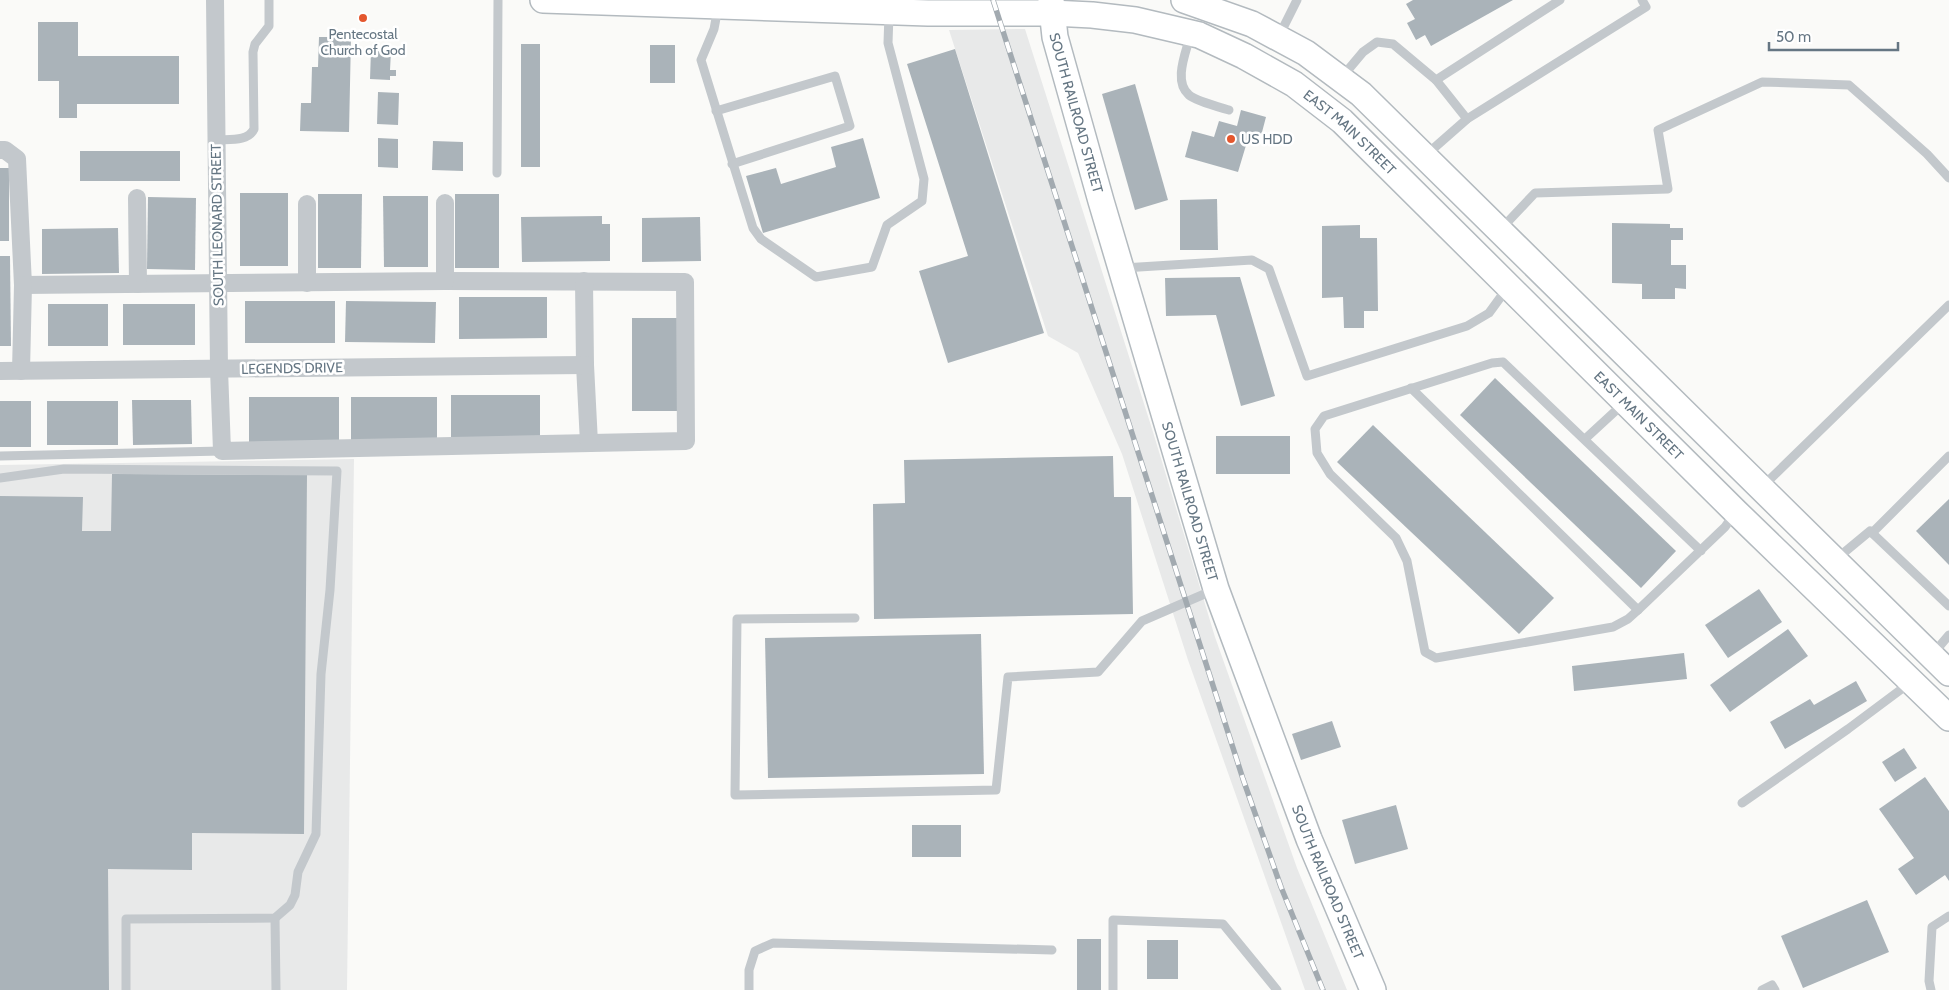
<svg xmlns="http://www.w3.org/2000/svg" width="1949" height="990" viewBox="0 0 1949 990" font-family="Cabin,sans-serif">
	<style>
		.built { fill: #e8e9e9 }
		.building { fill: #aab3b9 }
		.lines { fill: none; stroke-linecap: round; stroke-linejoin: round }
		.secondary-casing { stroke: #b3babf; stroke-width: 28 }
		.lane { stroke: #c3c8cc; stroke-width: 9 }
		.street { stroke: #c3c8cc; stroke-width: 18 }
		.secondary { stroke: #fff; stroke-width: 25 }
		.rail-casing { stroke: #a2aab0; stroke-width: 5.5 }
		.rail { stroke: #fff; stroke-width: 4; stroke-dasharray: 11; stroke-linecap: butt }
		.poi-dot { fill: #e4572e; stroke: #fff; stroke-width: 2 }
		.labels { text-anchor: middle; stroke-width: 5; stroke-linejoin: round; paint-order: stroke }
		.poi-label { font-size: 14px; fill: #657683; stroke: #fff }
		.street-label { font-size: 14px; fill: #657683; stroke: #fff }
	</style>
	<rect width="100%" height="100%" fill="#fafaf8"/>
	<g class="built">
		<polygon points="1025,29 1153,432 1215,637 1297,868 1347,990 1305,990 1188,660 1122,454 1078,353 1048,336 949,30"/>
		<polygon points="354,459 347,990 0,990 0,465"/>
	</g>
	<g class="building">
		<polygon points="1413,0 1513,0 1431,46 1425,35 1416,40 1407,23 1415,19 1406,4"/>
		<polygon points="38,22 78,22 78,56 179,56 179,104 77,104 77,118 59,118 59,81 38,81"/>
		<polygon points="319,37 351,37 349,132 300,131 301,103 311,103 312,67 318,67"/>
		<rect x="521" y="44" width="19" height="123"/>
		<rect x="650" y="45" width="25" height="38"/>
		<polygon points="955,49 1044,333 948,363 919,271 968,256 907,64"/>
		<polygon points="371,50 391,51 390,70 396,70 396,76 390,76 390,80 370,79"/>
		<polygon points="1135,84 1168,200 1135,210 1102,94"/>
		<polygon points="378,92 399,93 398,125 377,124"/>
		<polygon points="1241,110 1266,117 1261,136 1250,132 1238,172 1185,157 1192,131 1214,137 1219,121 1237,126"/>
		<polygon points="378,138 398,139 398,168 378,167"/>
		<polygon points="863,138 880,198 763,233 746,176 776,168 781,184 836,167 831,147"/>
		<polygon points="433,141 463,142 463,171 432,170"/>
		<rect x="80" y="151" width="100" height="30"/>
		<rect x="0" y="168" width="9" height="73"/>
		<rect x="240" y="193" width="48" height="73"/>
		<polygon points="318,194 362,194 361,268 318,268"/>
		<rect x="455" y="194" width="44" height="74"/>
		<polygon points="383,196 428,196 428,267 384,267"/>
		<polygon points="148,197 196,198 195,270 147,269"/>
		<polygon points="1217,199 1218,250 1180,250 1180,200"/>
		<polygon points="602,216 602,224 610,224 610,261 522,262 521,217"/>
		<polygon points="700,217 701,261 642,262 642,218"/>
		<polygon points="1612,223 1670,224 1670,228 1683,228 1683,240 1671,240 1671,265 1686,265 1686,289 1675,288 1675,299 1642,299 1642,284 1612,283"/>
		<polygon points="1360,225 1360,238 1377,238 1378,311 1364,311 1364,328 1344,328 1343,297 1322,298 1322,226"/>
		<polygon points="118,228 119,273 42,274 42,229"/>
		<polygon points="0,256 10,256 11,346 0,346"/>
		<polygon points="1240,277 1275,396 1241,406 1216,315 1166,316 1165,278"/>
		<polygon points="459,297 547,297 547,338 459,339"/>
		<rect x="245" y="301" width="90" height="42"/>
		<polygon points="346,301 436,302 435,343 345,342"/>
		<rect x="48" y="304" width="60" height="42"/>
		<rect x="123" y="304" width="72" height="41"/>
		<rect x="632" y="318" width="48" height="93"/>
		<polygon points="1495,378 1676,551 1641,588 1460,415"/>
		<rect x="451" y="395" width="89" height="44"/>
		<rect x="249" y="397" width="90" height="46"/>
		<rect x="351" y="397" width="86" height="44"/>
		<polygon points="132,400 191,400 192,444 133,445"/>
		<rect x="0" y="401" width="31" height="46"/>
		<rect x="47" y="401" width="71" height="44"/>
		<polygon points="1373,425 1554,598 1519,634 1337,462"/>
		<rect x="1216" y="436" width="74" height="38"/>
		<polygon points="1113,456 1114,497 1131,497 1133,614 874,619 873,504 905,503 904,460"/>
		<polygon points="112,474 307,475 304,834 192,833 192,870 108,869 109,990 0,990 0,496 83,497 82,531 111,531"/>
		<polygon points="1949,499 1949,565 1916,531"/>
		<polygon points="1759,589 1782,622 1728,658 1705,625"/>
		<polygon points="1788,629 1808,656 1730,712 1710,685"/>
		<polygon points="981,634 984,774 768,778 765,638"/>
		<polygon points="1684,653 1687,679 1574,691 1572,666"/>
		<polygon points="1856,681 1867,701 1785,749 1770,722 1810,699 1814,705"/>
		<polygon points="1332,721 1341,747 1301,760 1292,734"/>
		<polygon points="1904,748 1917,768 1895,782 1882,762"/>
		<polygon points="1925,777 1949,811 1949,881 1945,875 1916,895 1898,869 1914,858 1879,809"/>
		<polygon points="1396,805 1408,849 1355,864 1342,820"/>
		<rect x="912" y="825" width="49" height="32"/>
		<polygon points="1867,900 1889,952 1803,988 1781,936"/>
		<rect x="1077" y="939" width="24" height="51"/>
		<rect x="1147" y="940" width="31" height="39"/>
	</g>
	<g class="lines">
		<defs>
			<g id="secondary">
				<path id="s1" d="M543 0 928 13H1052L1092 15 1135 20 1199 35 1244 56 1294 84 1342 121 1736 512 1949 718"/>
				<path id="s2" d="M1051 0 1055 37 1101 201 1216 589 1309 839 1373 990"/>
				<polyline points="1184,0 1252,24 1306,53 1361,94 1949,673"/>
			</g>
		</defs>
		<use href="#secondary" class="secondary-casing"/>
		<g class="lane">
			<polyline points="718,8 714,29 701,60 753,228 761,239 816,277 872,267 887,225 922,201 924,179 888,43 889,14"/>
			<path d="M1190 36C1186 53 1173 81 1189 95 1196 101 1219 107 1229 110"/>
			<polyline points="1278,38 1297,0"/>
			<polyline points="1342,77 1363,52 1377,42 1393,44 1436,80 1560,0"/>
			<polyline points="1436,80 1467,119"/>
			<polyline points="716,111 835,76 850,126 732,164"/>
			<path d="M216 140C229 139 248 142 254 129L253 52 255 44 269 26V0"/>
			<polyline points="1426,155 1467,119 1646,7 1642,0"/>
			<polyline points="497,173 498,0"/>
			<polyline points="1501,229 1535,193 1668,189 1658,130 1762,82 1849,85 1927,154 1949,178"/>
			<polyline points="1123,268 1252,260 1269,269 1307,376 1467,326 1489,313 1508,287"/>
			<polyline points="1411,388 1638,610"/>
			<polyline points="1585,439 1623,404"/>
			<polyline points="0,456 222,451"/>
			<polyline points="0,478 64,469 337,471 330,590 321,674 316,834 298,872 295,895 290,905 275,918 126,919 126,990"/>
			<polyline points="1763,486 1949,305"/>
			<polyline points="1872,533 1949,456"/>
			<polyline points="1701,551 1503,362 1492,363 1324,416 1315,429 1317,453 1330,474 1396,538 1407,561 1425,652 1436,658 1613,627 1628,619 1638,610 1725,527 1734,514"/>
			<polyline points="1835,560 1870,531 1949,606"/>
			<polyline points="855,618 737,619 735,795 996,790 1008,677 1098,672 1142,621 1216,589"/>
			<polyline points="1932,655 1949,635"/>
			<polyline points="1742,803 1848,729 1911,682"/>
			<polyline points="275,918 276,990"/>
			<polyline points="749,990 749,970 755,951 773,943 1052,950"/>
			<polyline points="1113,990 1113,920 1223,924 1277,990"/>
			<polyline points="1762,990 1772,985 1775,990"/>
			<polyline points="1931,990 1929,981 1932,927 1949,916"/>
		</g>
		<g class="street">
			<polyline points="215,0 219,369 222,451 686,441 685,282 445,281"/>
			<polyline points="0,150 5,150 17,159 23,285 445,281 445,203"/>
			<polyline points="137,198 138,284"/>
			<polyline points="584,281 585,365 589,443"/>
			<polyline points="307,283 307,204"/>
			<polyline points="0,371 585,365"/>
			<polyline points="21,371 23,285"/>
		</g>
		<use href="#secondary" class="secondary"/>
		<defs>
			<polyline id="rail" points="993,0 1243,779 1281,887 1323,990"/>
		</defs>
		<use href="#rail" class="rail-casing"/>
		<use href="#rail" class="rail"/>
	</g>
	<g class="poi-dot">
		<circle cx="363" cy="18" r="5"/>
		<circle cx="1231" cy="139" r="5"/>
	</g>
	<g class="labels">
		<g class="poi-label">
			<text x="363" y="39">Pentecostal<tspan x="363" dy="16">Church of God</tspan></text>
			<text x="1241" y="144" text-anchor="start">US HDD</text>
		</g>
		<g class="street-label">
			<text dy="5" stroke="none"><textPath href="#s2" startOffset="116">SOUTH RAILROAD STREET</textPath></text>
			<text dy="5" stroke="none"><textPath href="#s1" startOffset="839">EAST MAIN STREET</textPath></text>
			<text transform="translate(217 225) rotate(-91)" y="5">SOUTH LEONARD STREET</text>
			<text transform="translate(292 368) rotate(-1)" y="5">LEGENDS DRIVE</text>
			<text dy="5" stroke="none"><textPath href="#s1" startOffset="1244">EAST MAIN STREET</textPath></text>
			<text dy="5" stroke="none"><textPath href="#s2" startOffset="521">SOUTH RAILROAD STREET</textPath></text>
			<text dy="5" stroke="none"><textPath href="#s2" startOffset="926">SOUTH RAILROAD STREET</textPath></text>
		</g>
	</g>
	<path d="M1769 42v8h129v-8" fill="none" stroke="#657683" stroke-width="2.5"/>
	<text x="1776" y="42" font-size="15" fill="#657683" stroke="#ffffff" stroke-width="4" paint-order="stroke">50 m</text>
</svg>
